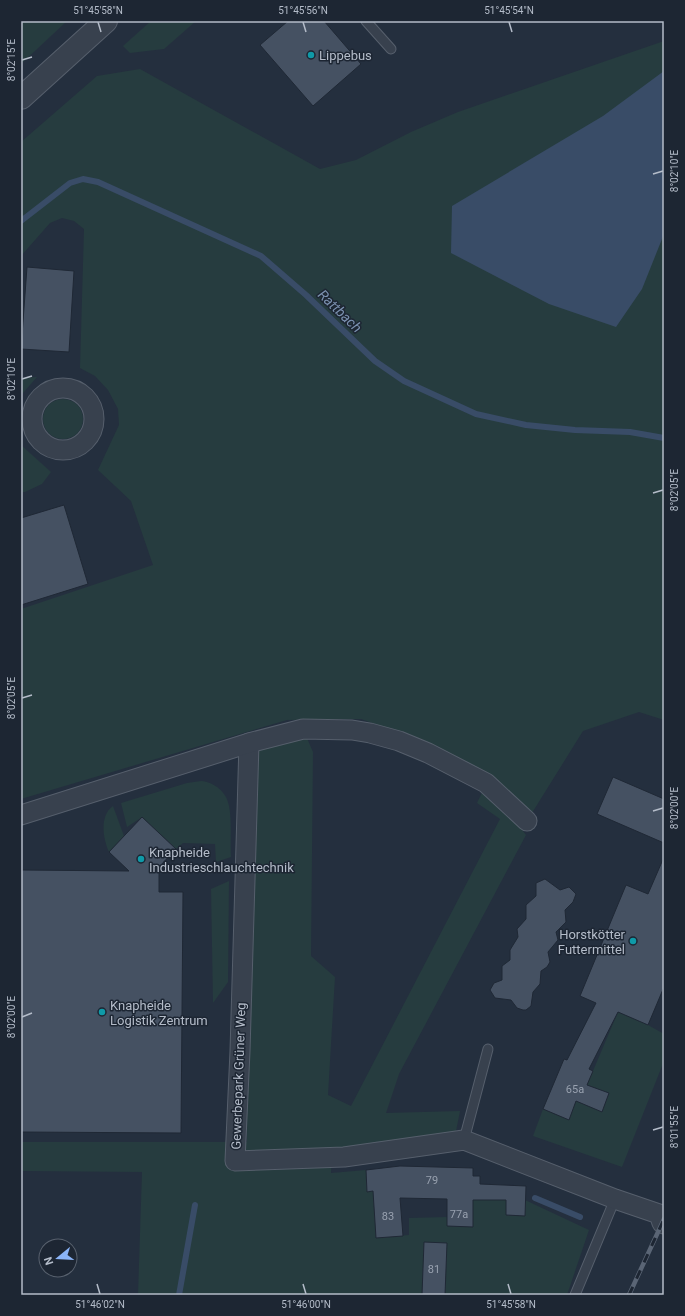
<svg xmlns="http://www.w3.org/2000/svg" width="685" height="1316" viewBox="0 0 685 1316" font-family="Roboto,sans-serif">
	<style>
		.green { fill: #263c3f }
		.water { fill: #394c67 }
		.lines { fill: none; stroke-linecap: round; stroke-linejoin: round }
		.stream { stroke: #394c67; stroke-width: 6 }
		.building { fill: #455162; stroke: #1f2835 }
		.service-casing { stroke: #565f6c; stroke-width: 11 }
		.minor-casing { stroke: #565f6c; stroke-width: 21 }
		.tertiary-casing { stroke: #565f6c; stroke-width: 24 }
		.service { stroke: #38414e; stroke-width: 9 }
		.minor { stroke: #38414e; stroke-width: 19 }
		.tertiary { stroke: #38414e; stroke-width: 22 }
		.rail-casing { stroke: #5a6575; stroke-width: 4.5 }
		.rail { stroke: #1d2633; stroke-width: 3; stroke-dasharray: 9; stroke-linecap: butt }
		.ticks { fill: none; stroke: #b4bcc9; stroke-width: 1.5 }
		.culture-dot { fill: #0f9aa8; stroke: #1d2633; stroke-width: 1.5 }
		.labels { text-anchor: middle; stroke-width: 3; stroke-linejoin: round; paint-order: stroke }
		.number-label { font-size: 11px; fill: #98a1af }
		.poi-label { font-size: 13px; fill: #b4bcc9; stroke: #1d2633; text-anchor: start }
		.street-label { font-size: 13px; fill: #b4bcc9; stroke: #1d2633 }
		.water-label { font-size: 14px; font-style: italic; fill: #7c92b1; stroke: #1d2633 }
		.neatline { fill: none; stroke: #b4bcc9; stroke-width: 1.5 }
		.ticks-label { font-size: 10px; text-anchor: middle; fill: #b4bcc9 }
	</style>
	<rect width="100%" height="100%" fill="#242f3e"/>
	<g class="green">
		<polygon points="21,21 67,21 21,64"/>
		<polygon points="151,21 196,21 164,49 130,53 123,46"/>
		<polygon points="664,41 664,720 639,712 583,731 527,821 490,788 526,835 399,1074 386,1113 460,1111 454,1141 332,1148 331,1173 366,1170 367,1191 373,1191 376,1238 409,1235 409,1218 447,1217 447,1226 472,1227 473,1200 507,1199 506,1214 524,1216 525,1200 589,1230 567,1295 138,1295 142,1172 21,1171 21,1142 247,1142 249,743 303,729 313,752 311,956 335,977 328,1095 351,1106 500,819 477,803 486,784 439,747 361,719 287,720 21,799 21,609 153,565 131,501 98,470 119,425 118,409 108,390 95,376 80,368 84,229 74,221 62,218 50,223 21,256 21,142 97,76 140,69 320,169 356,160 411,132 458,112"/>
		<polygon points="37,377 23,393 21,395 21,378"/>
		<circle cx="63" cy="419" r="20"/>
		<polygon points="21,445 51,472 42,484 25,492 21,492"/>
		<path d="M201 781C214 782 227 792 229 806 232 820 230 842 231 857L216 862 215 844 183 843 176 849 142 817 127 827 121 803 187 783Z"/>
		<path d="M113 806 124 836 109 852C103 839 99 816 113 806Z"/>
		<polygon points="229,881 228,982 213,1003 211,889"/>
		<polygon points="618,1012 648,1025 664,1034 664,1061 622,1167 533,1136 543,1109 569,1120 576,1101 602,1112 609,1093 587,1085"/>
	</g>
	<polygon class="water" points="664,71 664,234 642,289 616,327 549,304 451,253 452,206 603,116"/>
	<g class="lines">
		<g class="stream">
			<polyline points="21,221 70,183 83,179 98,182 261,256 306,295 375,361 404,381 476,414 526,425 575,430 630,432 664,438"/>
			<polyline points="535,1198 580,1217"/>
			<polyline points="179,1295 195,1205"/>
		</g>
	</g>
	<g class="building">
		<polygon points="288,21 324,21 361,64 313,106 260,45"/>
		<polygon points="27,267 74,271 69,352 21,349"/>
		<polygon points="64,505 88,584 21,605 21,518"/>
		<polygon points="613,777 664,799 664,843 597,814"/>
		<polygon points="142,817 176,849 159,867 159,892 183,892 181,1133 21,1132 21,870 129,871 109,852"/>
		<polygon points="664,857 664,987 648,1025 618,1012 589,1069 593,1071 587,1085 609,1093 602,1112 576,1101 569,1120 543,1109 564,1059 567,1060 596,1003 580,996 626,885 648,894"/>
		<polygon points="545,879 560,890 569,887 576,894 573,902 565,910 566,922 556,932 558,940 548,952 550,962 547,967 541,971 540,984 533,992 531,1006 526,1010 523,1010 517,1008 511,1000 495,998 490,990 494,983 502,980 502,966 510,960 510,950 518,937 517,929 526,919 526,905 536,896 536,883"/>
		<polygon points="400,1166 473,1168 473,1176 480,1176 480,1184 526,1186 525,1216 506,1215 506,1200 473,1200 473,1227 447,1226 447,1199 400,1198 403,1236 376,1238 373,1191 367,1192 366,1170"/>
		<polygon points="424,1242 447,1243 445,1295 422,1295"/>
	</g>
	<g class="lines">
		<defs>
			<g id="service">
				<polyline points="366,21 391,49"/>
				<polyline points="464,1140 488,1049"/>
				<polyline points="575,1295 615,1199"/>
			</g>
			<g id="minor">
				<circle cx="63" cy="419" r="31"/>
				<polyline points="249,743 240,1051 235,1161 344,1157 464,1140 615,1199 659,1214 662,1223 664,1224"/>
				<polyline points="21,815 249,743 303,729 352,730 370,733 399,741 428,753 486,783 527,821"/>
			</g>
			<polyline id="tertiary" points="21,98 106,21"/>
		</defs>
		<use href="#service" class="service-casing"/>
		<use href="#minor" class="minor-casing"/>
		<use href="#tertiary" class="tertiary-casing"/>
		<use href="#service" class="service"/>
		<use href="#minor" class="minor"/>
		<use href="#tertiary" class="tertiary"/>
		<defs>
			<polyline id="rail" points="629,1295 664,1219"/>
		</defs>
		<use href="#rail" class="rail-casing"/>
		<use href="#rail" class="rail"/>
	</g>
	<path class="ticks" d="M98 22 101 32M303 22 306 32M509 22 512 32M22 60 32 57M653 174 663 171M22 379 32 376M653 493 663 490M22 698 32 695M653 811 663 808M22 1017 32 1013M653 1130 663 1127M97 1284 100 1294M303 1284 306 1294M508 1284 511 1294"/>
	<g class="culture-dot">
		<circle cx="311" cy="55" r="4"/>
		<circle cx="141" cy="859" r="4"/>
		<circle cx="633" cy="941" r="4"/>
		<circle cx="102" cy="1012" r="4"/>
	</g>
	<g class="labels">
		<g class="number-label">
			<text x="575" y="1093">65a</text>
			<text x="432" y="1184">79</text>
			<text x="459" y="1218">77a</text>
			<text x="388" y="1220">83</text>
			<text x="434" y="1273">81</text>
		</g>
		<g class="poi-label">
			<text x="319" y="60">Lippebus</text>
			<text x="149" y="857">Knapheide<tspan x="149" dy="15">Industrieschlauchtechnik</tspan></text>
			<text x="625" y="939" text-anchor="end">Horstkötter<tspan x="625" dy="15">Futtermittel</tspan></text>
			<text x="110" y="1010">Knapheide<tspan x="110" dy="15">Logistik Zentrum</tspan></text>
		</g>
		<g class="street-label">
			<text transform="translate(238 1076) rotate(-88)" y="5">Gewerbepark Grüner Weg</text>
		</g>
		<g class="water-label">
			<text transform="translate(340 311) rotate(44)" y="5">Rattbach</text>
		</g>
	</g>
	<rect width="685" height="1316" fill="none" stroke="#1d2633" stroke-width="44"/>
	<g transform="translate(58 1258) rotate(252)"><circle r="19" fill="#1d2633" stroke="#59626f"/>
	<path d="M0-3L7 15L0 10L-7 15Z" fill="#8ab4f8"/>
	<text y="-6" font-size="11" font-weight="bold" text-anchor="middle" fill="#b4bcc9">N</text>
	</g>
	<rect x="22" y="22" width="641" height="1272" class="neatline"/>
	<g class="ticks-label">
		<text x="98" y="14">51°45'58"N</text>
		<text x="303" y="14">51°45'56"N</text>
		<text x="509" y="14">51°45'54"N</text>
		<text transform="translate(11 60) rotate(-90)" y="4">8°02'15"E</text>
		<text transform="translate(674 171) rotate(-90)" y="4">8°02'10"E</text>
		<text transform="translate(11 379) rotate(-90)" y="4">8°02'10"E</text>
		<text transform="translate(674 490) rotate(-90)" y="4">8°02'05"E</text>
		<text transform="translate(11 698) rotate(-90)" y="4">8°02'05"E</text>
		<text transform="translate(674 808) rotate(-90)" y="4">8°02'00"E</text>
		<text transform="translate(11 1017) rotate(-90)" y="4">8°02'00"E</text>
		<text transform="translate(674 1127) rotate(-90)" y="4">8°01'55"E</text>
		<text x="100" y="1308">51°46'02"N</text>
		<text x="306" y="1308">51°46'00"N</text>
		<text x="511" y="1308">51°45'58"N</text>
	</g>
</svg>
